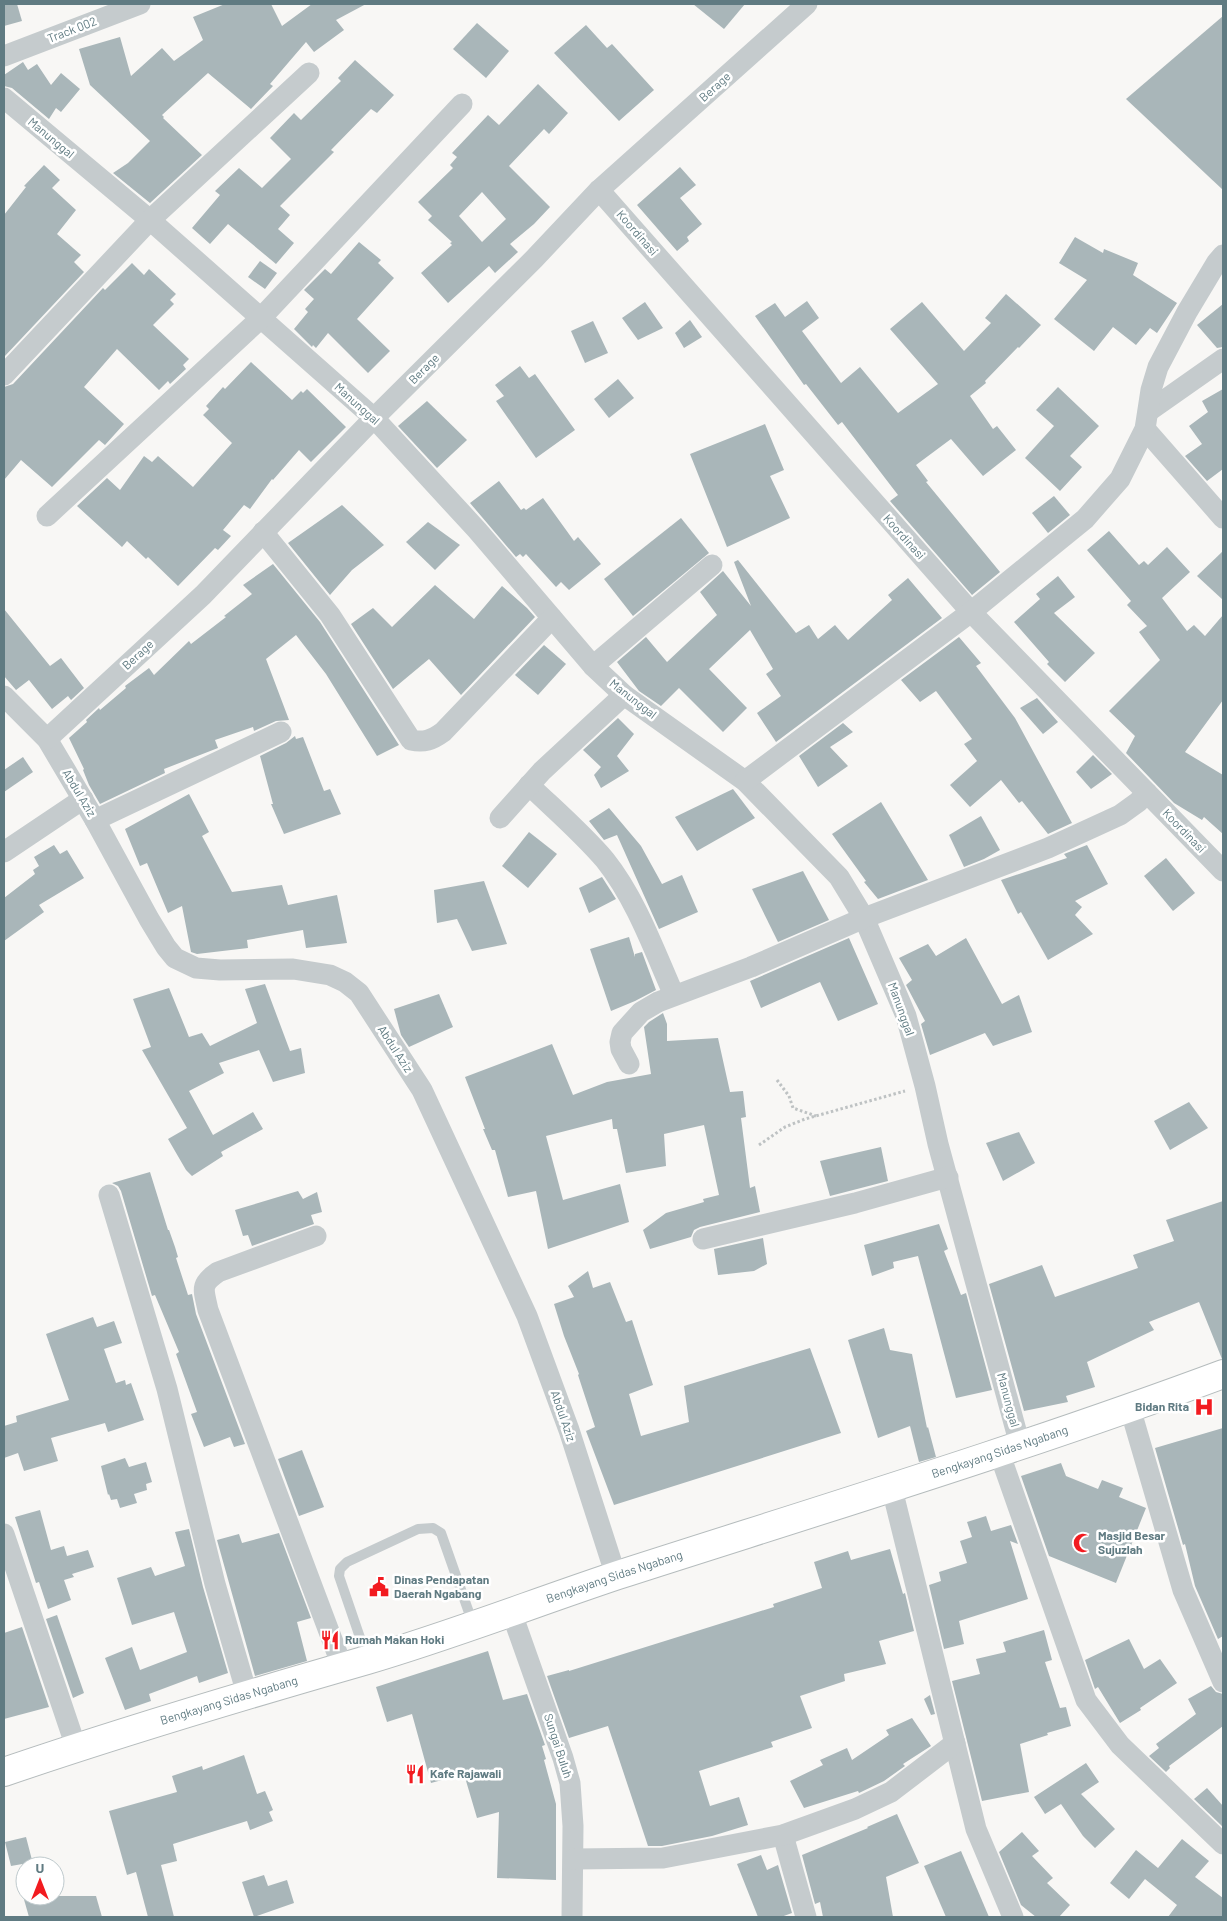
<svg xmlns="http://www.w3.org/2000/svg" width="1227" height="1921" viewBox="0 0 1227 1921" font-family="Barlow,sans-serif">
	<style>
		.building { fill: #a9b6b9; fill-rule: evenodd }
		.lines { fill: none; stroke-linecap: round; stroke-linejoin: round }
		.trunk-casing { stroke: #b5bcbd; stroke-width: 30 }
		.path { stroke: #bec2c3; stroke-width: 3; stroke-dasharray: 2.5 2.5; stroke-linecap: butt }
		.service { stroke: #c5cbcd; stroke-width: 10 }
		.minor { stroke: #c5cbcd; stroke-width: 21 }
		.trunk { stroke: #fff; stroke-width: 28 }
		.labels { text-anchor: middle; stroke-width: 5; stroke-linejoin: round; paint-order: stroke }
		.street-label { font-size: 12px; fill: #607b82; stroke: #fff }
		.poi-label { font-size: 12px; font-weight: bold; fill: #607b82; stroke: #fff; text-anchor: start }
	</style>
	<rect width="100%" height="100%" fill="#f8f7f5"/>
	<g class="building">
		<polygon points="4,4 17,4 22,21 4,26"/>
		<polygon points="225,4 271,4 282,26 312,4 366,4 336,20 344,30 314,52 306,42 270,84 273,86 251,109 208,73 162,115 164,117 163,118 202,155 150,203 113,173 128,163 150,141 90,85 79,49 120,37 131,76 162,48 174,61 203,40 193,17"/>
		<polygon points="693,4 745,4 724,29"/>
		<polygon points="1223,16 1223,190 1126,99"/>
		<polygon points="477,23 509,51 486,78 453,49"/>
		<polygon points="586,25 607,48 612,44 654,90 619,121 554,53"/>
		<polygon points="355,60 394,95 377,113 371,109 331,150 334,152 280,206 290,215 278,229 294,243 276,264 228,224 210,244 192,228 220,195 215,191 239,168 262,188 291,159 270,138 294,113 301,120 341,81 338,78"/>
		<polygon points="23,62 28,70 37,64 51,85 61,73 80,89 61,112 56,108 49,119 12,88 4,86 4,75"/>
		<path d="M538 84 568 113 549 134 544 129 509 166 550 207 534 224 510 244 518 252 495 273 489 266 448 303 421 273 452 245 450 243 452 242 428 220 432 216 418 202 453 168 450 165 457 157 452 153 488 115 499 125ZM482 192 506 219 482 242 459 216Z"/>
		<polygon points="44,165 60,180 52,188 76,210 57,234 81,255 74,262 84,272 4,357 4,215 26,187 24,186"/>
		<polygon points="680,167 696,185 680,198 702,224 687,237 689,241 677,251 637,205"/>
		<polygon points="1075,237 1103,253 1104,249 1138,263 1133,275 1177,303 1157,333 1150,328 1136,345 1113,327 1094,351 1054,319 1087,280 1059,263"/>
		<polygon points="359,242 381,260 378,263 394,278 357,319 390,351 368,373 328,333 316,348 313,345 312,347 294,329 308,312 305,309 314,299 304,290 325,269 331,274"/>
		<polygon points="260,261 277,273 265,289 248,277"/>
		<polygon points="132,263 144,275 149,269 176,294 170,300 174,304 153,325 189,359 183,365 186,369 170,384 168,381 159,390 117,349 84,387 124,424 105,445 99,440 52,487 21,460 4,480 4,387 13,384 103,288 105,290"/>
		<polygon points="1006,294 1041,325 1019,348 1018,347 985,381 986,383 970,396 993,429 997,426 1016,450 983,476 951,439 916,465 928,481 926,482 1000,572 972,595 890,501 898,495 842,422 838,425 806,384 804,385 755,316 775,303 785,317 807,301 819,318 802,331 841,383 860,367 898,413 938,384 890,329 922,302 964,351 991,323 985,318"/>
		<polygon points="645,302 663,328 638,340 622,318"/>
		<polygon points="1223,304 1223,347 1217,348 1197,325"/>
		<polygon points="690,320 702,337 684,348 675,333"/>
		<polygon points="593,321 608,353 585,363 571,331"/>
		<polygon points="251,362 292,400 301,391 303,393 307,389 346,427 311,462 299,450 273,480 272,479 250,509 244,505 223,530 231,536 218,550 215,548 178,586 148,557 146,559 127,541 122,547 77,506 107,478 120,490 144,456 152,462 158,456 193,487 232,443 203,415 209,409 206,406 223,387 225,389"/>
		<polygon points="520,366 529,378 535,374 575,430 536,458 496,401 504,396 495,385"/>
		<polygon points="618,379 634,398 609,418 594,399"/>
		<polygon points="1058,387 1099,426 1070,456 1082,467 1060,491 1025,458 1054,426 1036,410"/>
		<polygon points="1223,389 1223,469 1207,481 1185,456 1202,444 1189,426 1208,412 1202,401"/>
		<polygon points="427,401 467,440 437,468 398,426"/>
		<polygon points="765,424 784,470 770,476 790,518 727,547 690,454"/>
		<polygon points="499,481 521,510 524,508 526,510 543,498 574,541 578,537 601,564 569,590 561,582 556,587 526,554 523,557 520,554 516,557 470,503"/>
		<polygon points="1054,496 1070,515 1048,533 1032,513"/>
		<polygon points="342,505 384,545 352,570 330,595 288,543"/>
		<polygon points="681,518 709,553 633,616 604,579"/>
		<polygon points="428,522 460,545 435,570 406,542"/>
		<polygon points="1109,531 1139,565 1144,561 1148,565 1167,547 1190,572 1162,598 1187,631 1194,625 1205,636 1223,615 1223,700 1185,752 1223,775 1223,834 1204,817 1202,820 1174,803 1126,753 1135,736 1109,711 1160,660 1139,632 1147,626 1127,605 1131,601 1087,550"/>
		<polygon points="1223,551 1223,600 1197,576"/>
		<polygon points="738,560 796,633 809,625 818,639 835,625 848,640 892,600 888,595 908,578 942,618 776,742 757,713 781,696 766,674 773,669 750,630 709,669 747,708 723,732 679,688 661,706 639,691 617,662 646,637 667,662 717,615 700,592 723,571 751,606 734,562"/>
		<polygon points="273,564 320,622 399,745 377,756 326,674 296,635 266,659 289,720 276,721 254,731 253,727 215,740 218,748 164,769 165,773 100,804 89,785 83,770 84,769 69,738 87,722 86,720 99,708 100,710 126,688 125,686 149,668 154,675 189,641 191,644 226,617 224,616 252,594 243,585"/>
		<polygon points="1058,576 1075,597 1054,613 1095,653 1065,682 1047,664 1049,662 1014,622 1040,599 1036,594"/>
		<polygon points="435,585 474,619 502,586 527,608 535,617 461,695 429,659 393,689 351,624 373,608 392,627"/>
		<polygon points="4,609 50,666 61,658 84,688 71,700 68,696 52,709 29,680 16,690 4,676"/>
		<polygon points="959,637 981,663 976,666 1015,718 1072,823 1048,834 1022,801 1019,803 1001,780 970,807 950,785 977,761 964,744 972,739 936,691 920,702 901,680"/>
		<polygon points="544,645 566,664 538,695 515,675"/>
		<polygon points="1037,698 1058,722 1043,734 1020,708"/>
		<polygon points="618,718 634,734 617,756 629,771 601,788 594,775 601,767 583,750"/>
		<polygon points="843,723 853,732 830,747 848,766 818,787 799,756"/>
		<polygon points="295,736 296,739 303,737 324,791 330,789 341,814 284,834 271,804 273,804 260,756 286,743"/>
		<polygon points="1093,755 1112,774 1091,789 1076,772"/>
		<polygon points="23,757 33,772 4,792 4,770"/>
		<polygon points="733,789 755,818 697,851 675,817"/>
		<polygon points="189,794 209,832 202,836 232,892 282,885 288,905 337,895 347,943 306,948 303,930 247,940 248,948 197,954 191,952 182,906 168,913 147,863 140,866 125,829"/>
		<polygon points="881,802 928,880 878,899 864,882 866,881 832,834"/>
		<polygon points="609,808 641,846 662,884 682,875 698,912 659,929 617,835 604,840 589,821"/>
		<polygon points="981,816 1000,850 984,859 964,867 949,835"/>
		<polygon points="529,832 557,854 528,888 502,866"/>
		<polygon points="54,845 60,854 67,850 84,878 39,905 44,912 4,941 4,898 35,874 33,870 39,866 34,857"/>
		<polygon points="1087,845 1108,884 1075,901 1082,907 1075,915 1093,934 1048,960 1021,912 1018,914 1001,880 1067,858 1064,854"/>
		<polygon points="1166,858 1195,893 1173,911 1144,876"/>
		<polygon points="803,871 829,920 778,942 752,889"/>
		<polygon points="602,877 616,899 589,913 579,888"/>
		<polygon points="484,881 507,944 472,951 457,919 437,923 434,890"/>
		<polygon points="629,937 635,957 635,954 642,952 656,990 635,1001 611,1011 590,949"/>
		<polygon points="849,938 878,1004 838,1021 820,982 761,1008 750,981"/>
		<polygon points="966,938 1002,1004 1019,995 1032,1032 993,1046 985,1033 930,1055 921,1024 925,1021 906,985 912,980 899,958 928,944 936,956"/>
		<polygon points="265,984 290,1051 301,1048 305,1073 273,1082 259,1050 219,1063 224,1073 189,1091 213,1135 253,1112 263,1129 221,1152 223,1156 192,1176 186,1170 168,1139 187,1128 142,1050 151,1047 133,999 169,988 189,1037 202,1033 210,1046 257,1023 245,989"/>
		<polygon points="439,994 453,1027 409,1047 401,1035 394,1009"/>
		<polygon points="663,1013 667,1024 667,1041 718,1038 730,1092 743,1091 746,1117 741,1118 750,1188 755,1186 760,1212 700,1227 694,1230 691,1237 650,1249 643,1230 666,1213 704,1202 703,1199 719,1195 704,1125 664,1134 666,1166 626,1173 617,1129 613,1129 612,1119 546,1136 563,1200 620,1184 629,1222 548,1249 536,1191 508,1197 495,1150 492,1150 483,1129 485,1129 465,1077 552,1044 573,1095 607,1082 651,1074 644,1027 649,1022"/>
		<polygon points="1189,1102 1208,1128 1170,1150 1154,1121"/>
		<polygon points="1019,1132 1035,1163 1003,1181 986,1143"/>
		<polygon points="881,1147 888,1181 830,1196 820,1161"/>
		<polygon points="150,1172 168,1230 169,1230 175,1247 178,1257 176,1258 188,1295 192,1294 196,1314 245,1444 241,1445 234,1447 230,1437 204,1447 191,1414 197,1412 176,1354 179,1352 155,1295 152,1296 121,1191 118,1186 112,1183"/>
		<polygon points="298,1191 303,1199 317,1192 322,1212 311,1215 314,1224 252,1246 248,1235 243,1236 235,1210"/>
		<polygon points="1223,1201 1223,1359 1222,1359 1199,1302 1149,1322 1154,1330 1087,1362 1095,1387 1066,1396 1068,1402 1024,1411 989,1284 1042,1265 1055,1297 1138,1268 1133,1255 1174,1241 1166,1220"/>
		<polygon points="939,1224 948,1249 944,1251 961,1295 966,1293 992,1390 956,1398 918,1256 893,1262 894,1268 872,1276 864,1245"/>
		<polygon points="763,1238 767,1264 754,1271 718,1275 714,1249"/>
		<polygon points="588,1271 593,1288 610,1282 626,1322 632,1320 653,1385 629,1394 641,1436 689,1422 684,1386 810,1348 841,1433 614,1505 586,1431 595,1427 578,1375 579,1374 564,1336 554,1304 574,1297 568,1286"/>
		<polygon points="93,1317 97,1327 114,1321 122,1343 104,1349 116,1383 125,1380 126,1385 131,1383 144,1420 108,1432 105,1423 51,1438 58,1461 24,1471 18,1453 4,1458 4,1426 17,1422 16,1416 69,1400 46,1334"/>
		<polygon points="884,1328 890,1350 912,1354 927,1428 928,1427 936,1457 919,1462 910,1426 878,1438 848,1340"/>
		<polygon points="1223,1428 1223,1636 1218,1639 1195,1586 1185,1544 1183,1545 1155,1448"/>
		<polygon points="302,1450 324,1507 299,1516 278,1459"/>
		<polygon points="125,1458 129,1467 146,1462 152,1482 146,1484 147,1490 134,1494 137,1503 120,1508 117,1499 111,1500 109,1494 108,1495 101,1466"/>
		<polygon points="1061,1463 1066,1476 1098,1489 1102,1480 1123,1488 1119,1497 1146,1508 1116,1583 1049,1556 1021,1476"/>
		<polygon points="40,1510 51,1550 64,1546 67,1556 88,1550 94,1567 72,1574 74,1577 64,1580 71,1600 48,1609 39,1582 36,1583 15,1517"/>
		<polygon points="986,1516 991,1531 1011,1525 1018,1544 1010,1541 1028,1599 959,1621 964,1644 944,1649 929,1585 941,1581 939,1572 967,1563 960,1541 972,1537 967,1522"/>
		<polygon points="189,1529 203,1587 228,1673 199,1683 197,1676 149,1694 151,1701 125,1710 105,1658 132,1647 140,1670 187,1652 174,1612 132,1625 117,1578 151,1567 155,1576 185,1566 175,1532"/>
		<polygon points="279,1533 311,1618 297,1622 307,1661 255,1676 217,1540 239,1534 242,1543"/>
		<polygon points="890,1549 903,1594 905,1593 914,1631 879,1641 886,1664 844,1674 845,1681 800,1696 812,1728 771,1742 773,1747 699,1771 710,1806 739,1797 748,1825 712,1836 662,1846 648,1846 608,1726 569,1738 547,1676 569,1670 569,1671 774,1607 773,1604 822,1588 814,1562 848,1551 851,1560"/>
		<polygon points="57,1615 84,1693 73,1698 46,1619"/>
		<polygon points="22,1627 49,1707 4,1719 4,1633"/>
		<polygon points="1044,1630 1052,1660 1045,1662 1060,1708 1066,1707 1071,1726 1047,1733 1048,1735 1020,1744 1029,1792 982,1801 952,1681 980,1674 976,1659 1006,1652 1003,1642"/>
		<polygon points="1129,1639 1144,1669 1160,1659 1177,1683 1140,1708 1141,1710 1120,1723 1098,1687 1095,1689 1085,1660"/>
		<polygon points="488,1651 503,1700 527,1694 545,1745 542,1746 546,1759 544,1760 556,1804 556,1880 497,1878 499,1812 477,1818 464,1774 431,1783 412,1714 387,1722 376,1687"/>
		<polygon points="1211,1686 1216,1692 1223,1694 1223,1726 1169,1766 1170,1768 1166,1772 1149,1756 1159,1748 1156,1744 1196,1714 1188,1699"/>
		<polygon points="930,1695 935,1714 931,1715 924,1699"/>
		<polygon points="912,1718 931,1746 903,1764 905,1766 884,1781 859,1793 858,1791 804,1808 790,1781 823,1765 820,1760 847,1748 852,1760 889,1735 886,1730"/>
		<polygon points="244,1755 257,1794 265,1791 273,1810 269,1812 273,1821 250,1830 247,1821 173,1844 177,1861 161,1865 174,1917 148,1917 136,1872 127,1875 109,1811 177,1792 172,1776 202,1766 203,1770"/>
		<polygon points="1086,1763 1099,1782 1081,1794 1115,1829 1095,1848 1083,1836 1061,1804 1045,1814 1034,1797"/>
		<polygon points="1207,1788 1223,1806 1223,1827 1194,1799"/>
		<polygon points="897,1814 919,1863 886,1877 893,1917 823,1917 820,1902 815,1904 802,1855 868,1828 867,1827"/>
		<polygon points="1022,1832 1039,1851 1032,1856 1053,1878 1047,1883 1070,1905 1059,1917 1036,1917 1021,1905 999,1852"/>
		<polygon points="26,1837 32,1860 28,1862 28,1863 11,1866 5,1842"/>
		<polygon points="1182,1839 1209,1861 1195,1877 1223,1898 1223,1917 1168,1917 1177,1905 1145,1879 1129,1899 1110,1883 1136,1850 1158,1868"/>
		<polygon points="961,1851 989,1917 946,1917 924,1866"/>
		<polygon points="761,1855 767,1870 778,1865 792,1913 781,1917 758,1917 737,1864"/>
		<polygon points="264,1875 268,1886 287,1880 294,1903 254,1917 242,1882"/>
		<polygon points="23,1896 96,1896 102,1917 29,1917"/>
	</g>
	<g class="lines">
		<defs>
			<g id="trunk">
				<path id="s1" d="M4 1772C124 1731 245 1695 367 1660 452 1635 534 1603 618 1575 820 1510 1024 1448 1223 1374"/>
			</g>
		</defs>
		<use href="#trunk" class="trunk-casing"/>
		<g class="path">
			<polyline points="777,1080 789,1096 793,1108 816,1116"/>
			<polyline points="759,1145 785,1127 805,1119 905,1091"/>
		</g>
		<polyline class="service" points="367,1658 339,1576 340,1569 347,1562 418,1529 433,1528 441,1533 473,1624"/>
		<g class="minor">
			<polyline points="4,56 140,4"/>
			<polyline points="4,98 150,220 374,418 477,530 593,666 624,695 745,781 839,877 864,918 906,1016 925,1086 938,1144 1020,1445"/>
			<polyline points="599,190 971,612 1223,871"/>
			<polyline points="4,375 150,220 309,73"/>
			<polyline points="1149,411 1223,359"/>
			<polyline points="1145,429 1223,518"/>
			<polyline points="47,516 261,318 462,104"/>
			<path d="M263 532 330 615 411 740C424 743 432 740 443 732L552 618"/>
			<polyline points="593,666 712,565"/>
			<polyline points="4,696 47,739 95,820 149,919 166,947 175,958 196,968 220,970 293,969 330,975 345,982 359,993 422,1090 527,1316 569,1430 616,1576"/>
			<polyline points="47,739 203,595 374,418 534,259 599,190 807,4"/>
			<polyline points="745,781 971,612 1085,519 1120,479 1145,429 1151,390 1158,367 1187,312 1217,262 1223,255"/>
			<path d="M529 785C554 809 582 833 605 860 636 899 654 950 674 995"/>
			<polyline points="500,818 542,771 624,695"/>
			<polyline points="95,820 281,732"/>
			<polyline points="4,852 83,799"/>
			<polyline points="629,1064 621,1049 620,1042 622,1033 641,1012 658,1002 751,967 864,918 1048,848 1120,815 1138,802 1147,793"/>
			<polyline points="109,1195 167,1389 215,1584 247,1694"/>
			<path d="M316 1236 218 1272C199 1285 204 1290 208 1310L342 1666"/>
			<polyline points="703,1239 855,1203 948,1177"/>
			<polyline points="1130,1408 1183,1590 1223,1682"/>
			<polyline points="999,1452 1086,1700 1120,1745 1223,1844"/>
			<polyline points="892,1489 976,1829 1013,1917"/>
			<polyline points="4,1534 76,1747"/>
			<polyline points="511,1611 563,1758 570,1783 573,1826 572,1917"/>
			<polyline points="783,1835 806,1917"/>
			<polyline points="574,1859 663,1858 783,1835 855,1809 891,1792 955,1743"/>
		</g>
		<use href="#trunk" class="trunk"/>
	</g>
	<defs>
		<symbol id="hospital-bare" viewBox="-9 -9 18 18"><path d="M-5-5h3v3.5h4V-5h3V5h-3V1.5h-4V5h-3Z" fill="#f21b20" stroke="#fff" stroke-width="2.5" paint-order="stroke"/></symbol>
		<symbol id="mosque-bare" viewBox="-9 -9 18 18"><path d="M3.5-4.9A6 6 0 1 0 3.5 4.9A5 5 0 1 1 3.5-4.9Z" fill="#f21b20" stroke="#fff" stroke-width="2.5" paint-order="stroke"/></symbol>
		<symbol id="civic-bare" viewBox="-9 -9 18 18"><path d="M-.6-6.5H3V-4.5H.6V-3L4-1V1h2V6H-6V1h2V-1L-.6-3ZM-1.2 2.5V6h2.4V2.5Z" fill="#f21b20" stroke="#fff" stroke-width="2.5" paint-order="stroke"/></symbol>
		<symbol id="restaurant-bare" viewBox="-9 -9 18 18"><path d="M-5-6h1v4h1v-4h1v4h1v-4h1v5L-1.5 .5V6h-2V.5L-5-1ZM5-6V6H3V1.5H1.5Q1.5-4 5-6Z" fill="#f21b20" stroke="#fff" stroke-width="2.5" paint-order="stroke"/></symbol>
	</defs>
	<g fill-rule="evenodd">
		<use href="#hospital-bare" x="1190" y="1393" width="28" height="28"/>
		<use href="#mosque-bare" x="1069" y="1529" width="28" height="28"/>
		<use href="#civic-bare" x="365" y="1573" width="28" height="28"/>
		<use href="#restaurant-bare" x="316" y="1626" width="28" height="28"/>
		<use href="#restaurant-bare" x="401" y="1760" width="28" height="28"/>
	</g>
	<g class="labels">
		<g class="street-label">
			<text transform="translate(72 30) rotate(-21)" y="4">Track 002</text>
			<text transform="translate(715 87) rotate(-42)" y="4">Berage</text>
			<text transform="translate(51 138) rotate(40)" y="4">Manunggal</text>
			<text transform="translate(637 233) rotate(49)" y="4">Koordinasi</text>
			<text transform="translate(424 369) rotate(-45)" y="4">Berage</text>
			<text transform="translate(357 404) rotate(42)" y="4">Manunggal</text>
			<text transform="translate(904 537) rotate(48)" y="4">Koordinasi</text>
			<text transform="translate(138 655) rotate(-43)" y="4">Berage</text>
			<text transform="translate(633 699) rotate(38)" y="4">Manunggal</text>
			<text transform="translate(79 793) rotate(59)" y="4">Abdul Aziz</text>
			<text transform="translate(1184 831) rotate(46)" y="4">Koordinasi</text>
			<text transform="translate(901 1009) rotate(70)" y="4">Manunggal</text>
			<text transform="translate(395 1049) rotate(57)" y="4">Abdul Aziz</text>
			<text transform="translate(1008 1400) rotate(75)" y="4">Manunggal</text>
			<text transform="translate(563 1416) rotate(71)" y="4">Abdul Aziz</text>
			<text dy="4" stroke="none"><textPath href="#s1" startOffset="1046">Bengkayang Sidas Ngabang</textPath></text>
			<text dy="4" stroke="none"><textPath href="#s1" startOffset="641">Bengkayang Sidas Ngabang</textPath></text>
			<text dy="4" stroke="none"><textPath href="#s1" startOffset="236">Bengkayang Sidas Ngabang</textPath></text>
			<text transform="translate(558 1746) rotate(72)" y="4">Sungai Buluh</text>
		</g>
		<g class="poi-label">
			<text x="1189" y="1411" text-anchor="end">Bidan Rita</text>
			<text x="1098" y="1540">Masjid Besar<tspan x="1098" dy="14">Sujuzlah</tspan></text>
			<text x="394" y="1584">Dinas Pendapatan<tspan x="394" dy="14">Daerah Ngabang</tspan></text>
			<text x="345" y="1644">Rumah Makan Hoki</text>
			<text x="430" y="1778">Kafe Rajawali</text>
		</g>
	</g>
	<rect width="1227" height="1921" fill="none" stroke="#607b82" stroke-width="10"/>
	<g transform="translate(40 1881)"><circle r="24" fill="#ffffff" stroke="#bfcacd"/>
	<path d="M0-4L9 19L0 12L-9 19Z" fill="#f21b20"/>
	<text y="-8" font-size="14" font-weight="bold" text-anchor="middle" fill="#607b82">U</text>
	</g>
</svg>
